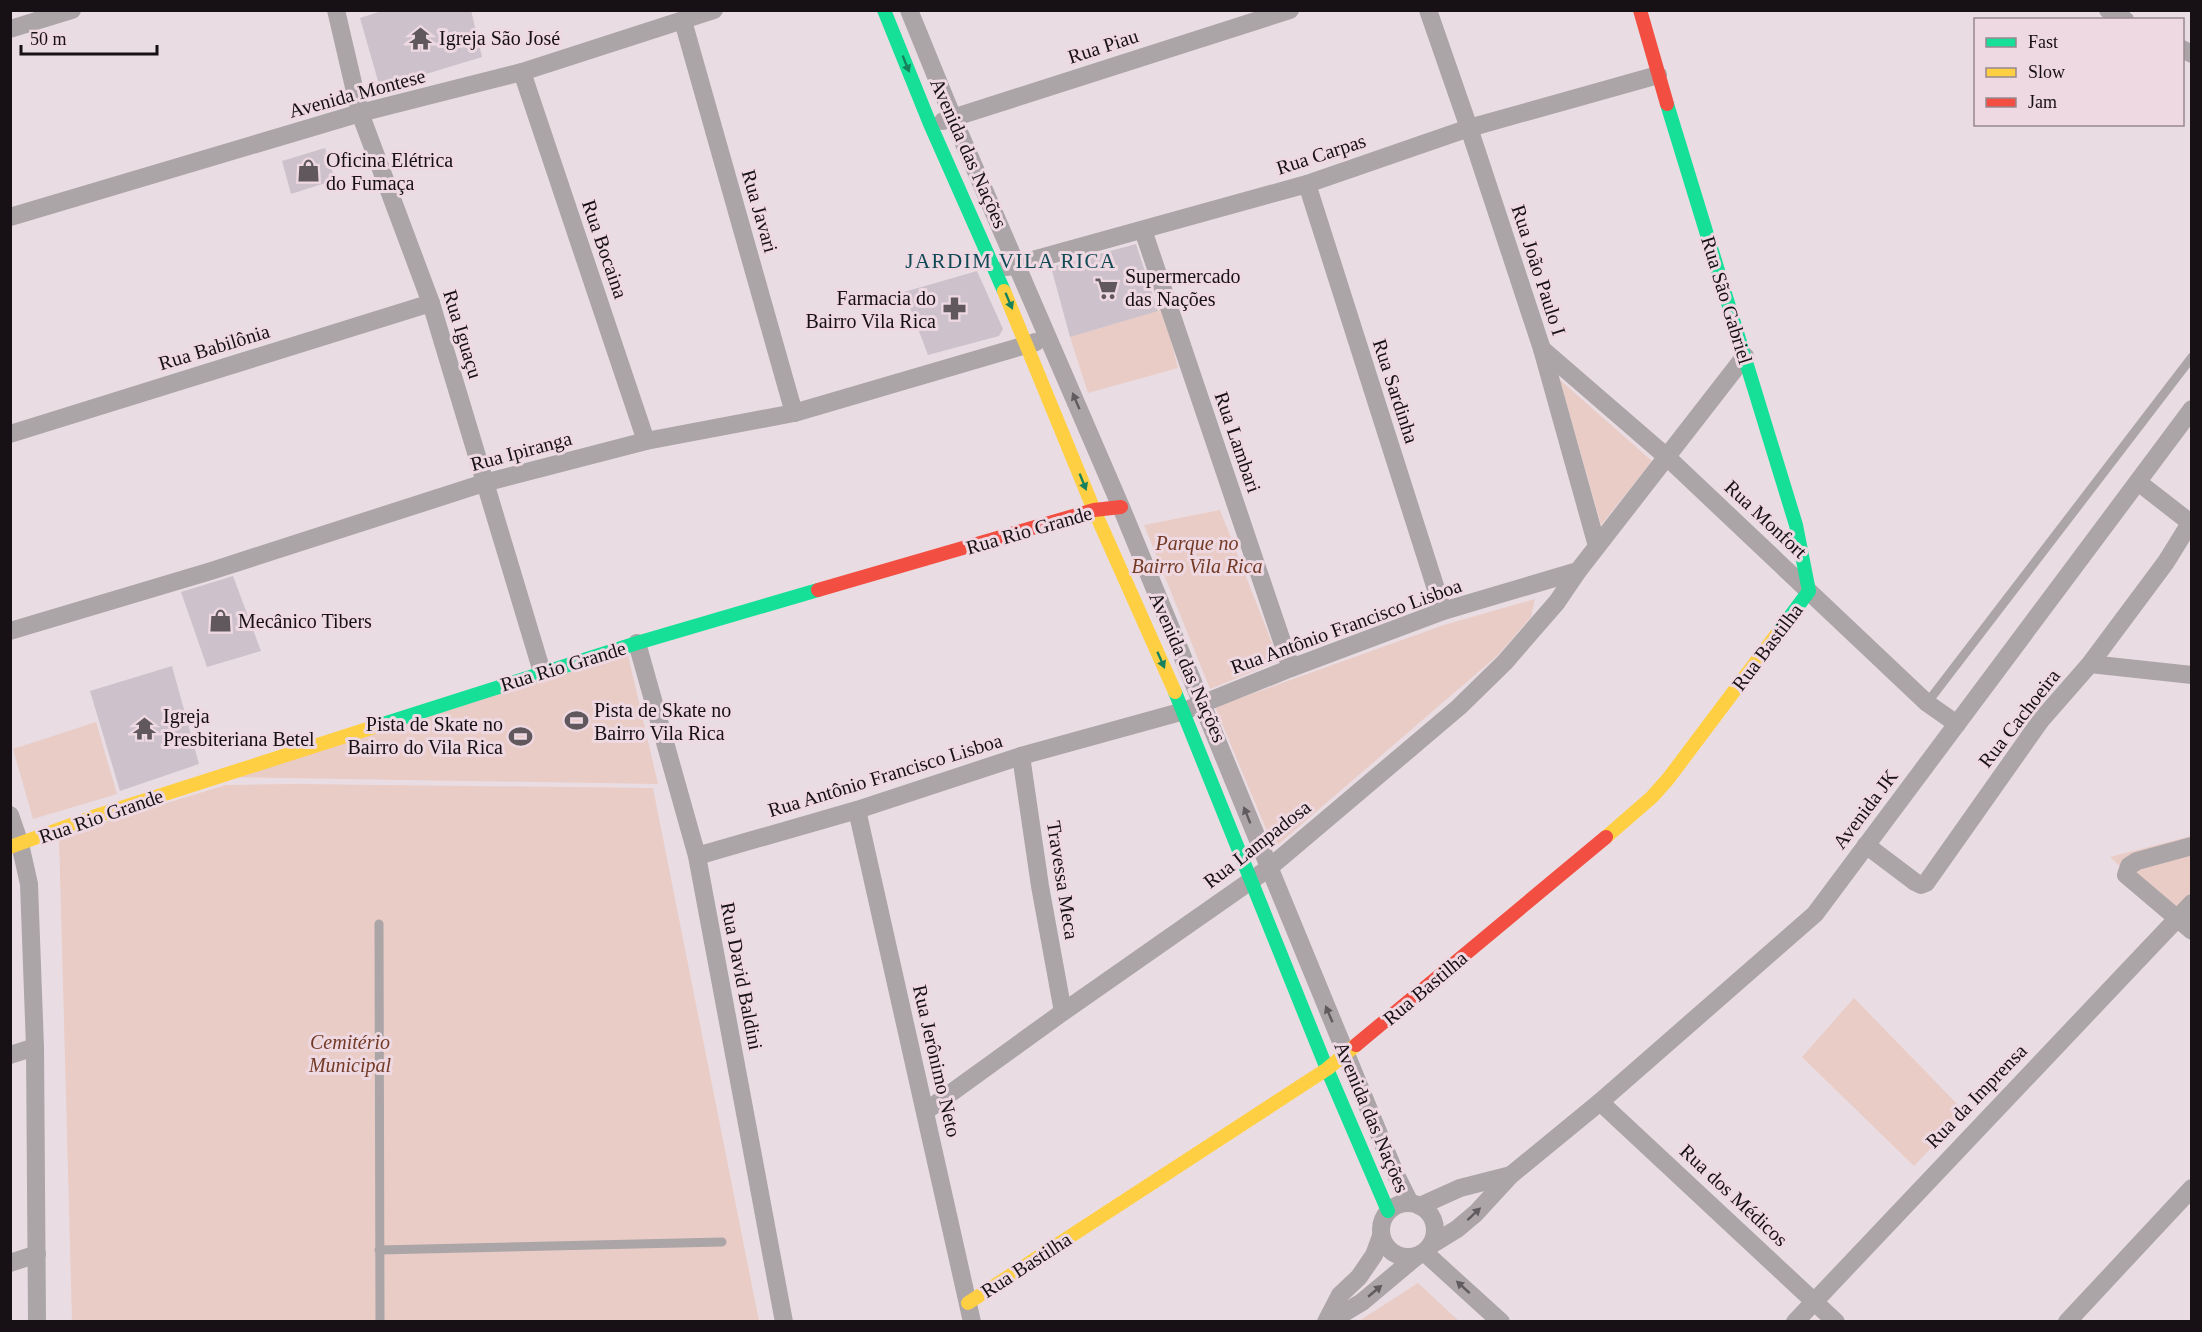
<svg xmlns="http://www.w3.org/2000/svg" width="2202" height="1332" viewBox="0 0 2202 1332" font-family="'Times New Roman',serif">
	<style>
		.green { fill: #e9ccc6 }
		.building { fill: #cdc2cb }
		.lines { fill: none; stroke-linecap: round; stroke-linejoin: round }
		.lane { stroke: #aba5a7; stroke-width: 9 }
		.street { stroke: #aba5a7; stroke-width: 18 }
		.fast { stroke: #16e098; stroke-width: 14 }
		.slow { stroke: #ffcf43; stroke-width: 14 }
		.jam { stroke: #f24e42; stroke-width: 14 }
		.oneway { fill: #16825d }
		.oneway2 { fill: #615a5e }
		.labels { text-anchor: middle; stroke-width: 6; stroke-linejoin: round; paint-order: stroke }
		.poi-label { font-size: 20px; fill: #171014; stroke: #eed8e2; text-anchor: start }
		.street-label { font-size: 20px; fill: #171014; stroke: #eed8e2 }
		.park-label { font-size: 20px; font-style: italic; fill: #723a25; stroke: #eed8e2 }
		.neighbourhood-label { font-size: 21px; letter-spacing: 1.5px; fill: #104956; stroke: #eed8e2 }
	</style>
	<rect width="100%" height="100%" fill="#e9dde3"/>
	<g class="green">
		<polygon points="1163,309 1178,368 1088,393 1070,337"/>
		<polygon points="1560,380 1652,461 1601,525"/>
		<polygon points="1220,510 1279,661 1210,689 1144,525"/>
		<polygon points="1535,599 1531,617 1498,655 1274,848 1215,707 1444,625"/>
		<polygon points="628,655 658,784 218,777"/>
		<polygon points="96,722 117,794 33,819 13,749"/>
		<polygon points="299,784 653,788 759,1321 72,1321 59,836 226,785"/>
		<polygon points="2191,836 2191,894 2172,914 2110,857"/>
		<polygon points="1854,998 1965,1112 1914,1166 1802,1057"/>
		<polygon points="1418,1283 1459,1321 1359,1321"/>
	</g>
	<g class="building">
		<polygon points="385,10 471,10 482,57 380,88 360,18"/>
		<polygon points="325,148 335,180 291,194 282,161"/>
		<polygon points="1136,244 1158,311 1070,337 1051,267"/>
		<polygon points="977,271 1003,329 999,336 928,355 904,292"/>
		<polygon points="233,576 261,651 207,667 181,592"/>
		<polygon points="172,666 199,764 120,791 90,691"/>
	</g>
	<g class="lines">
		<g class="lane">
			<polyline points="1927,703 2192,357"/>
			<polyline points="379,924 380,1322"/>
			<polyline points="379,1250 722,1242"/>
		</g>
		<g class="street">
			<polyline points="336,10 360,113 431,303 542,672"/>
			<polyline points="909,10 953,118 1121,507 1395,1173 1410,1203"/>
			<polyline points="1428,10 1469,128 1542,349 1597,546"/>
			<polyline points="2108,10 2125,20"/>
			<polyline points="683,21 794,413"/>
			<polyline points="10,29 72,10"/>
			<polyline points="2182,49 2192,54"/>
			<polyline points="522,72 646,441"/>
			<polyline points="943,121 1290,10"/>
			<polyline points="1307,184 1443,611"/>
			<polyline points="10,217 360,113 522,72 714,10"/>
			<polyline points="1143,230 1291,668"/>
			<polyline points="1007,267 1307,184 1469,128 1658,75"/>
			<polyline points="1542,349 1668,458 1927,703 1957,724"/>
			<polyline points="10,434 431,303"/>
			<polyline points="2138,482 2192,524"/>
			<polyline points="10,631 211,571 484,483 646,441 794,413 1036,342"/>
			<polyline points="637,643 697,856 784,1322"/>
			<polyline points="2090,664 2192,675"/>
			<polyline points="1021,756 1040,886 1063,1012"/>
			<polyline points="857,810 972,1322"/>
			<polyline points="10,815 20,844 29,884 35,1047 37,1322"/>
			<polyline points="1866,845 1915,882 1921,885 1926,883 2041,720 2090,664 2166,562 2192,520"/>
			<polyline points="2192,846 2137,861 2129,866 2126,875 2192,931"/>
			<polyline points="697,856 857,810 1021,756 1184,711 1291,668 1443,611 1578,571 1745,356"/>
			<polyline points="10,1055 35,1047"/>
			<polyline points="1600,1102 1836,1322"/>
			<polyline points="926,1111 1063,1012 1269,868 1459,707 1505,662 1557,602 1578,571"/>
			<circle cx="1408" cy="1230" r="27"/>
			<polyline points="1420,1206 1460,1188 1511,1175"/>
			<polyline points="1431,1245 1457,1229 1476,1213 1511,1175 1600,1102 1815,914 2192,409"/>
			<polyline points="1424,1252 1501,1322"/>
			<polyline points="10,1263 37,1254"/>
			<polyline points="1326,1322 1340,1295 1359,1277 1374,1255 1381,1236"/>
			<polyline points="1329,1322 1362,1302 1417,1256"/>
			<polyline points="1795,1322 2192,903"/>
			<polyline points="2067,1322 2192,1188"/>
		</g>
		<g class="fast">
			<polyline points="884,10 930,124 1004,291"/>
			<polyline points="1667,104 1796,525 1809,591 1777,634"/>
			<polyline points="1175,692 1327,1069 1388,1211"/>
			<polyline points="380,725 637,643 818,590"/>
		</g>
		<g class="slow">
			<polyline points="1004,291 1094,510 1175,692"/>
			<polyline points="1606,837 1652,797 1668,779 1777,634"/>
			<polyline points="10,847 93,817 380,725"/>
			<polyline points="968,1303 1327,1069 1356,1045"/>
		</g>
		<g class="jam">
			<polyline points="1640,10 1667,104"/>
			<polyline points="818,590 1094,510 1121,507"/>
			<polyline points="1356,1045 1606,837"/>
		</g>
	</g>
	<defs><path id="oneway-solid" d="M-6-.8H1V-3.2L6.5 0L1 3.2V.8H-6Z" transform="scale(1.5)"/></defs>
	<g class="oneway">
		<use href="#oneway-solid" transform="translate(906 64) rotate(68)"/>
		<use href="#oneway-solid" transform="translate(1009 301) rotate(67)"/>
		<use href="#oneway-solid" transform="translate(1083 482) rotate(68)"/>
		<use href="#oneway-solid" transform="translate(1161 660) rotate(66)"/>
	</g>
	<g class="oneway2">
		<use href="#oneway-solid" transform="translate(1076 401) rotate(-113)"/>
		<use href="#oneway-solid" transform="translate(1247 815) rotate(-112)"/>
		<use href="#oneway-solid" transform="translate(1329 1014) rotate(-113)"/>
		<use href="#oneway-solid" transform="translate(1474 1214) rotate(-43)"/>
		<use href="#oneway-solid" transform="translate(1463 1287) rotate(-138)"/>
		<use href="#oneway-solid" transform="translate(1375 1291) rotate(-40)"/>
	</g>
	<defs>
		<symbol id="temple-bare" viewBox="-9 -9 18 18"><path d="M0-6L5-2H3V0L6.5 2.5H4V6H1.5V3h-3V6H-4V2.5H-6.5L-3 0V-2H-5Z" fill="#60585c" stroke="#eed8e2" stroke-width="2.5" paint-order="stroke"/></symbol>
		<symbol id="shop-bare" viewBox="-9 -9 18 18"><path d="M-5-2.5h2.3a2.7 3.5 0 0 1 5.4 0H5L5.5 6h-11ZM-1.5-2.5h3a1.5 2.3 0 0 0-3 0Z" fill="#60585c" stroke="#eed8e2" stroke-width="2.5" paint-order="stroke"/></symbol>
		<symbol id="supermarket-bare" viewBox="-9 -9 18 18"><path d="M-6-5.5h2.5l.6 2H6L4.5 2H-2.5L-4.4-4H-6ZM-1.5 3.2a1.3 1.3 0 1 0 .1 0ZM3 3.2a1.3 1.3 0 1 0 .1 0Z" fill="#60585c" stroke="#eed8e2" stroke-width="2.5" paint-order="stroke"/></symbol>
		<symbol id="pharmacy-bare" viewBox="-9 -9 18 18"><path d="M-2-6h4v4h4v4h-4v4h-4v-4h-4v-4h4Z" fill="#60585c" stroke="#eed8e2" stroke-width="2.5" paint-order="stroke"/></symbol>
		<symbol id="stadium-bare" viewBox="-9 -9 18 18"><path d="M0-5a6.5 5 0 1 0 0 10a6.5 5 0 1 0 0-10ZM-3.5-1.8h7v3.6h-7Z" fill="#60585c" stroke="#eed8e2" stroke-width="2.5" paint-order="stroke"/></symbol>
	</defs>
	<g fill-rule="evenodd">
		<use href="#temple-bare" x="404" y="22" width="33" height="33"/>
		<use href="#shop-bare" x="292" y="154" width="33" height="33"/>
		<use href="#supermarket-bare" x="1090" y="272" width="33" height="33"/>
		<use href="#pharmacy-bare" x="938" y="292" width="33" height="33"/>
		<use href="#shop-bare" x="204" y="604" width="33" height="33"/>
		<use href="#stadium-bare" x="560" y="704" width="33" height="33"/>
		<use href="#temple-bare" x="128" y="712" width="33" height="33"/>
		<use href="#stadium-bare" x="504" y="720" width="33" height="33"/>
	</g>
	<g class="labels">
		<g class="poi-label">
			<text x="439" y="45">Igreja São José</text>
			<text x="326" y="167">Oficina Elétrica<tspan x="326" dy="23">do Fumaça</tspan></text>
			<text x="1125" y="283">Supermercado<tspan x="1125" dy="23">das Nações</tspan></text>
			<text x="936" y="305" text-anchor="end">Farmacia do<tspan x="936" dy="23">Bairro Vila Rica</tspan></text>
			<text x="238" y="628">Mecânico Tibers</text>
			<text x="594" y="717">Pista de Skate no<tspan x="594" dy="23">Bairro Vila Rica</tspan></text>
			<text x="163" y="723">Igreja<tspan x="163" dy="23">Presbiteriana Betel</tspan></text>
			<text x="503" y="731" text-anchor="end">Pista de Skate no<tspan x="503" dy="23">Bairro do Vila Rica</tspan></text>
		</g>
		<g class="street-label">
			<text transform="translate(1103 46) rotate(-18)" y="7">Rua Piau</text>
			<text transform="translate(357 93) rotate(-15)" y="7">Avenida Montese</text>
			<text transform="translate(969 153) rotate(66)" y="7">Avenida das Nações</text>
			<text transform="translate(1321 154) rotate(-18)" y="7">Rua Carpas</text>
			<text transform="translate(760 211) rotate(74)" y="7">Rua Javari</text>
			<text transform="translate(605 249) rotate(71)" y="7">Rua Bocaina</text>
			<text transform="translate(1539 270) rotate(72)" y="7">Rua João Paulo I</text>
			<text transform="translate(1727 300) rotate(73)" y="7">Rua São Gabriel</text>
			<text transform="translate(463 334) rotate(73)" y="7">Rua Iguaçu</text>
			<text transform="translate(214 347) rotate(-17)" y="7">Rua Babilônia</text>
			<text transform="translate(1396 391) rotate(72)" y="7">Rua Sardinha</text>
			<text transform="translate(1238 442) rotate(71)" y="7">Rua Lambari</text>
			<text transform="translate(521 451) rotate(-15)" y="7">Rua Ipiranga</text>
			<text transform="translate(1766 519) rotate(43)" y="7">Rua Monfort</text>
			<text transform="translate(1029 530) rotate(-16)" y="7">Rua Rio Grande</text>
			<text transform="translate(1346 626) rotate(-20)" y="7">Rua Antônio Francisco Lisboa</text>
			<text transform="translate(1767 647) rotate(-53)" y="7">Rua Bastilha</text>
			<text transform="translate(563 666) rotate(-17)" y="7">Rua Rio Grande</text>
			<text transform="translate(1188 667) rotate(66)" y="7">Avenida das Nações</text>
			<text transform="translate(2019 718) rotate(-52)" y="7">Rua Cachoeira</text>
			<text transform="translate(885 775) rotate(-17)" y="7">Rua Antônio Francisco Lisboa</text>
			<text transform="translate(1865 809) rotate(-53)" y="7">Avenida JK</text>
			<text transform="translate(101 816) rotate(-19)" y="7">Rua Rio Grande</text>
			<text transform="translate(1257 844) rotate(-38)" y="7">Rua Lampadosa</text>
			<text transform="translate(1063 880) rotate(81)" y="7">Travessa Meca</text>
			<text transform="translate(742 976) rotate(79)" y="7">Rua David Baldini</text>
			<text transform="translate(1425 988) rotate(-40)" y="7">Rua Bastilha</text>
			<text transform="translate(937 1061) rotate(77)" y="7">Rua Jerônimo Neto</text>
			<text transform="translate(1976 1096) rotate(-46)" y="7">Rua da Imprensa</text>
			<text transform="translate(1372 1117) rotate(67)" y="7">Avenida das Nações</text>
			<text transform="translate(1734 1195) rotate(43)" y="7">Rua dos Médicos</text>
			<text transform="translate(1026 1265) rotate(-33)" y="7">Rua Bastilha</text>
		</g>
		<g class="park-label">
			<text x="1197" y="550">Parque no<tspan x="1197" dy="23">Bairro Vila Rica</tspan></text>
			<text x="350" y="1049">Cemitério<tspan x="350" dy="23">Municipal</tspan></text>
		</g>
		<g class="neighbourhood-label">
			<text x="1011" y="268">JARDIM VILA RICA</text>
		</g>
	</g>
	<rect width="2202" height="1332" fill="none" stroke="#171014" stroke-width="24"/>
	<rect x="1974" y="18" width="210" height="108" fill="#eed8e2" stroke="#988890" stroke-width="1.5"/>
	<rect x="1986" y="38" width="30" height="9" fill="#16e098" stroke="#988890" stroke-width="1.5"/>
	<text x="2028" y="48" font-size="18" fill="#171014">Fast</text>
	<rect x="1986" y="68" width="30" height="9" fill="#ffcf43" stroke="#988890" stroke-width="1.5"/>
	<text x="2028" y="78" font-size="18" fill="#171014">Slow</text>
	<rect x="1986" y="98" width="30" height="9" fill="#f24e42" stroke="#988890" stroke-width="1.5"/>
	<text x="2028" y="108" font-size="18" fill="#171014">Jam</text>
	<path d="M21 45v9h136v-9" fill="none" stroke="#171014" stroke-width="3"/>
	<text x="30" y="45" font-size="18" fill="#171014" stroke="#eed8e2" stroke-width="4.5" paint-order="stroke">50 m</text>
</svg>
